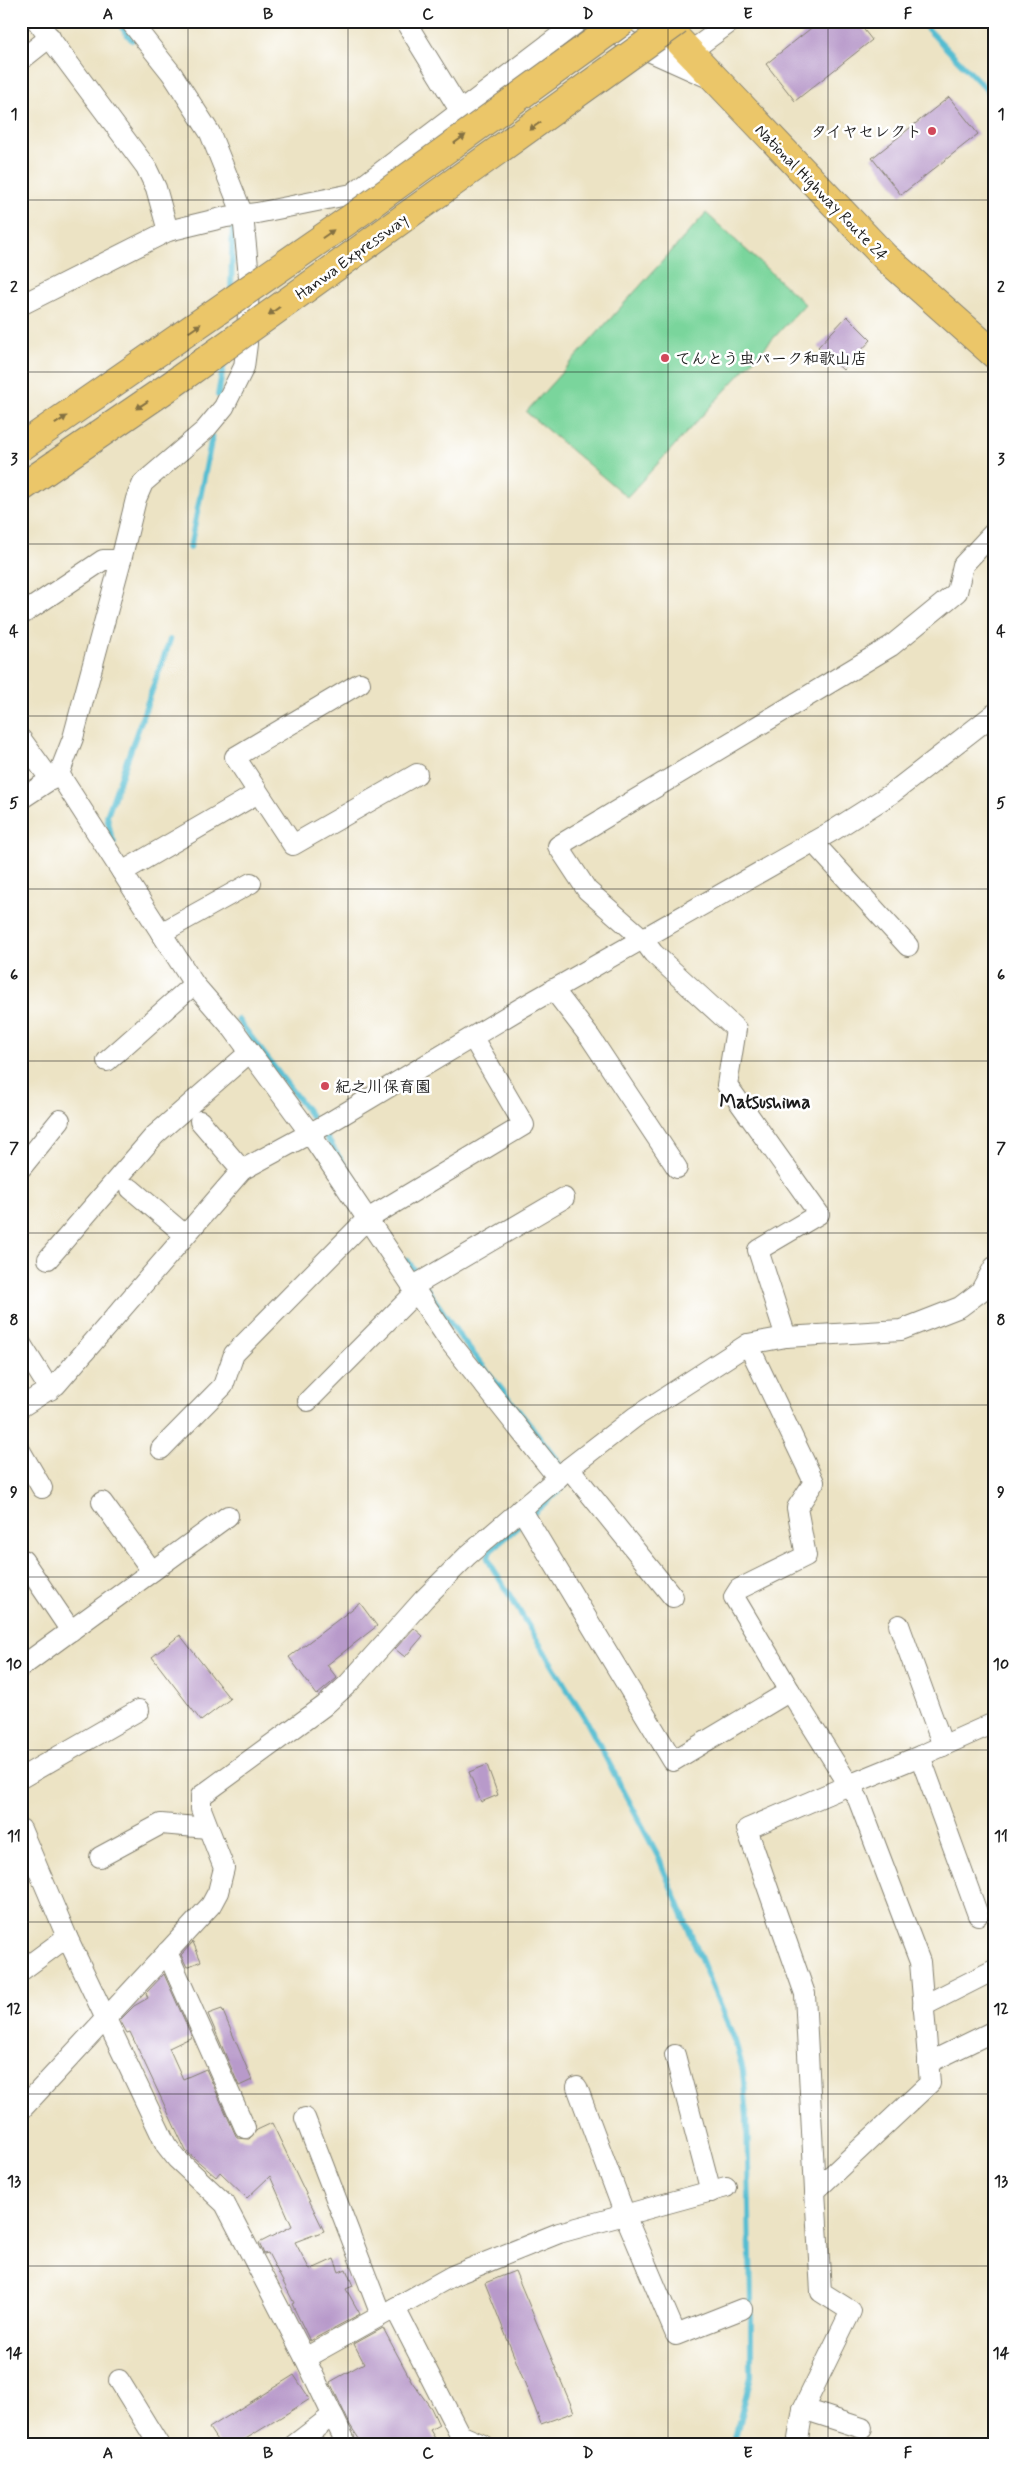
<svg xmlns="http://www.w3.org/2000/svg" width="1015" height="2466" viewBox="0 0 1015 2466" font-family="Mynerve,'Klee One',sans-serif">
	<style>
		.green { fill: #7ad59c; stroke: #4b785c }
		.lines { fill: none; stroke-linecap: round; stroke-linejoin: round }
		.stream { stroke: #54bdd1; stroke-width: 6 }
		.building { fill: #b89aca }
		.minor-casing { stroke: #848070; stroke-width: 22 }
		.trunk-casing { stroke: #848070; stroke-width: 30 }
		.minor { stroke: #fff; stroke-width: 20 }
		.trunk { stroke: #ebc669; stroke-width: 28 }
		.motorway-bridge-casing { stroke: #848070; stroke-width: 30; stroke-linecap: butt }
		.motorway-bridge { stroke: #ebc669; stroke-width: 28 }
		.oneway { fill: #847142 }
		.grid { fill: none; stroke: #1c1c1c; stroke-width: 1; stroke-opacity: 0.55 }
		.poi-dot { fill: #d1495b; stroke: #fff; stroke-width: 2 }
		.labels { text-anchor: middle; stroke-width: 5; stroke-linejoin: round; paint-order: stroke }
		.poi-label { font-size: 16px; font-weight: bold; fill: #1c1c1c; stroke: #fff; text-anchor: start }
		.street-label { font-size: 16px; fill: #1c1c1c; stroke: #fff }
		.quarter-label { font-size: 19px; font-weight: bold; fill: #1c1c1c; stroke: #fff }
		.neatline { fill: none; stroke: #1c1c1c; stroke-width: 2 }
		.grid-label { font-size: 16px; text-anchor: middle; font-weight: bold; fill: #1c1c1c }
	</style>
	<rect width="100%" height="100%" fill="#fff"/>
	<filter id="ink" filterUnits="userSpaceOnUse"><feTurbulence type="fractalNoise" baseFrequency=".02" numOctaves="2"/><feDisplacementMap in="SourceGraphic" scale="10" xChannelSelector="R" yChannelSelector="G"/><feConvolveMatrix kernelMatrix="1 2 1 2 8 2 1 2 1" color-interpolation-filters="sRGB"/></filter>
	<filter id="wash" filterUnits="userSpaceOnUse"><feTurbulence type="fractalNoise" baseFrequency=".0096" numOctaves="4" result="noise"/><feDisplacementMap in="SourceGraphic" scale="20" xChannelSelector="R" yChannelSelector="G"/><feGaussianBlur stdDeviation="1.12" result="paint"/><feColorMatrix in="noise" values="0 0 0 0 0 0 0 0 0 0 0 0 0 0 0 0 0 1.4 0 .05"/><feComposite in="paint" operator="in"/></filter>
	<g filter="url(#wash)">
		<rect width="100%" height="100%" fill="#ece3c4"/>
		<polygon class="green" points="706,213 805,304 627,497 526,412"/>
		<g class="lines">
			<g class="stream">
				<polyline points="117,21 132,40"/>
				<polyline points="920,21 989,92 994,88"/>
				<polyline points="231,293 233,218"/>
				<polyline points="218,395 225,357"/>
				<polyline points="190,548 212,437"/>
				<polyline points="114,842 111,836 107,816 170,640"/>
				<polyline points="238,1020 312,1117"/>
				<polyline points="323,1132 353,1179"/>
				<polyline points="407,1260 463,1341 556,1458 560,1467"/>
				<polyline points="564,1479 564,1486 490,1551 488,1558 491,1565 585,1718 659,1858 735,2041 743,2070 747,2117 751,2301 751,2377 733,2445"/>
			</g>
		</g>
		<g id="blocks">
			<g class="building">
				<polygon points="820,21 857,21 872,40 795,101 766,64"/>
				<polygon points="949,97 978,134 901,195 872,158"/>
				<polygon points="847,316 871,340 843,370 818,347"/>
				<polygon points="360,1603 377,1626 327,1665 337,1678 317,1695 289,1657"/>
				<polygon points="414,1628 423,1636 405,1657 395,1649"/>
				<polygon points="180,1635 230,1699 201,1721 152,1657"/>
				<polygon points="487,1765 498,1795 481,1802 469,1772"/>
				<polygon points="193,1942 201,1961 187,1967 181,1955"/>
				<polygon points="164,1974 192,2037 169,2048 183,2079 206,2069 237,2138 249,2139 257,2130 272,2123 324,2231 295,2242 310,2270 334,2259 339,2272 346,2269 353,2286 346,2289 360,2314 310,2341 292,2304 294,2303 268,2253 264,2254 259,2243 292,2226 270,2176 247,2198 220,2172 216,2177 186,2151 130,2032 127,2033 120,2020 134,2006 148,1998 146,1993"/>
				<polygon points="222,2009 252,2080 239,2086 208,2014"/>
				<polygon points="515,2271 574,2412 541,2424 485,2283"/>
				<polygon points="383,2328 412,2382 431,2408 439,2425 430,2430 439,2445 409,2445 406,2440 394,2445 363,2445 350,2425 330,2382 364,2363 354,2344"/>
				<polygon points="294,2375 310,2399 236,2445 220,2445 209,2428"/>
			</g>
		</g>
	</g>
	<g filter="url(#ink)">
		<use href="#blocks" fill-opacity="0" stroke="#848070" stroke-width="1"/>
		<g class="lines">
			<defs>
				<g id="minor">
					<polyline points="37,21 146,167 156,188 168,231"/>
					<polyline points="595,21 633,44 711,79"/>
					<polyline points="408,26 461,112"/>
					<polyline points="21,60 50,37"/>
					<polyline points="679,60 732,21"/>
					<polyline points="21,305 168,231 226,217 257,213 352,194 579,21"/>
					<polyline points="21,615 103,560 121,560"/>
					<polyline points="360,683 235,757 293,845 417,774"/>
					<polyline points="21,739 51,780"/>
					<polyline points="59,774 194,984 233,1029 309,1132 450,1342 558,1478"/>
					<polyline points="21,799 59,774 73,738 121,560 136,499 143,483 205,430 224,407 244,367 247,344 249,277 243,215 210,133 172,74 130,21"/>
					<polyline points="813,842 908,946"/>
					<polyline points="122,872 258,793"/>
					<polyline points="161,933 251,883"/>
					<polyline points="553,989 590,1037 677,1168"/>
					<polyline points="107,1061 194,984"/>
					<polyline points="200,1121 242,1170"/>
					<polyline points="21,1168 60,1120"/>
					<polyline points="131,1189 185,1235"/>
					<polyline points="48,1259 155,1135 250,1052"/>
					<polyline points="412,1287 564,1198"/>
					<polyline points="786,1337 758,1250 819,1214 727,1085 736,1029 653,953 643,939 587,890 558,846 891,646 957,592 963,565 994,532"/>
					<polyline points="21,1344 50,1390"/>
					<polyline points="748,1344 814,1482 797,1508 806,1556 739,1589 734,1597 790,1691"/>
					<polyline points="308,1401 416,1292"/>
					<polyline points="21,1407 56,1385 242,1170 327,1124 521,1008 834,830 891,794 994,714"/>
					<polyline points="161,1449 223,1386 234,1354 366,1220 524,1125 473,1038"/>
					<polyline points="21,1452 42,1488"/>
					<polyline points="569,1468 673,1597"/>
					<polyline points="102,1502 152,1571"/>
					<polyline points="521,1509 673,1761 790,1691 849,1785 747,1829 805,1994 815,2191 930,2083 920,1962 858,1799 849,1785 920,1756"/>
					<polyline points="23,1560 71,1631"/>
					<polyline points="899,1625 943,1746"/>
					<polyline points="21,1667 228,1516"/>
					<polyline points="21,1778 139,1710"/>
					<polyline points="21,1829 67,1937 166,2145 177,2159 225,2204 305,2358 347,2445"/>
					<polyline points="100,1857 161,1824 208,1828"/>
					<polyline points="978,1915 920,1756 994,1723"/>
					<polyline points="167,1952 245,2128"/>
					<polyline points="21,1971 67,1937"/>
					<polyline points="923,2006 994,1970"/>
					<polyline points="675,2055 711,2192"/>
					<polyline points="928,2063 994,2031"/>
					<polyline points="577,2087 625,2215 676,2335 742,2309"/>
					<polyline points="21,2110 211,1905 218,1892 224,1868 201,1809 201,1796 324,1706 348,1684 424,1599 467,1556 569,1468 635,1417 748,1344 786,1337 901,1330 960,1307 980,1292 994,1267"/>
					<polyline points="305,2118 381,2315"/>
					<polyline points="395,2308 460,2435 483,2445"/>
					<polyline points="305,2358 452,2276 559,2233 726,2187"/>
					<polyline points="119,2380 159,2445"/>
					<polyline points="803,2409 862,2428"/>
					<polyline points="294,2445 333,2415"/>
					<polyline points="797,2445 803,2409 851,2311 821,2292 815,2191"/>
				</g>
				<polyline id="trunk" points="660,21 885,257 994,354"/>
			</defs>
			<use href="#minor" class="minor-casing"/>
			<use href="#trunk" class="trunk-casing"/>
			<use href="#minor" class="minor"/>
			<use href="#trunk" class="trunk"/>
			<defs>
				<g id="motorway-bridge">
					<polyline points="21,447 360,212 623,21"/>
					<polyline points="21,488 170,386 678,21"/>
				</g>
			</defs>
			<use href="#motorway-bridge" class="motorway-bridge-casing"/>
			<use href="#motorway-bridge" class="motorway-bridge"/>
		</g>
		<defs><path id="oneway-solid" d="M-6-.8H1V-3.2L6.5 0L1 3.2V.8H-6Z" transform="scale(1.25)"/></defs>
		<g class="oneway">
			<use href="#oneway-solid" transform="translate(535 126) rotate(145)"/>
			<use href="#oneway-solid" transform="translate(460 139) rotate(-36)"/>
			<use href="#oneway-solid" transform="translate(328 234) rotate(-35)"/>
			<use href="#oneway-solid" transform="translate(274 311) rotate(144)"/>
			<use href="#oneway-solid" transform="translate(195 328) rotate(-35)"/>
			<use href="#oneway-solid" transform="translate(142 405) rotate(146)"/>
			<use href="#oneway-solid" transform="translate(61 420) rotate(-34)"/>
		</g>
	</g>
	<path class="grid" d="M188 21V2445M348 21V2445M508 21V2445M668 21V2445M828 21V2445M21 200H994M21 372H994M21 544H994M21 716H994M21 889H994M21 1061H994M21 1233H994M21 1405H994M21 1577H994M21 1750H994M21 1922H994M21 2094H994M21 2266H994"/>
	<g class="poi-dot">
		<circle cx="932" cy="131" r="5"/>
		<circle cx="665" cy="358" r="5"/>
		<circle cx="325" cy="1086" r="5"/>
	</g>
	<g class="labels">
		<g class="poi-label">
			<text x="922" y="137" text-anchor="end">タイヤセレクト</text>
			<text x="675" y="364">てんとう虫パーク和歌山店</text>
			<text x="335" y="1092">紀之川保育園</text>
		</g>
		<g class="street-label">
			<text transform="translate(822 192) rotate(46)" y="6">National Highway Route 24</text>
			<text transform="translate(351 256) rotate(-36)" y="6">Hanwa Expressway</text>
		</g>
		<g class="quarter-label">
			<text x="765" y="1108">Matsushima</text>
		</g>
	</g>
	<rect width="1015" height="2466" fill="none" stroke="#fff" stroke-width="55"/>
	<rect x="28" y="28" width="960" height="2410" class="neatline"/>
	<g class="grid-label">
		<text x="108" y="19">A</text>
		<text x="268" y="19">B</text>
		<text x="428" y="19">C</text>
		<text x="588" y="19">D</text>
		<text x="748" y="19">E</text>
		<text x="908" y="19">F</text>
		<text x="14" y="119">1</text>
		<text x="1001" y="119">1</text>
		<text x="14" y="292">2</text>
		<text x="1001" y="292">2</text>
		<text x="14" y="464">3</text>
		<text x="1001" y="464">3</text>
		<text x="14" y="636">4</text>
		<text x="1001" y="636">4</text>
		<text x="14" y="808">5</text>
		<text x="1001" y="808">5</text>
		<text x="14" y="980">6</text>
		<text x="1001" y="980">6</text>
		<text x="14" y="1153">7</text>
		<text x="1001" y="1153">7</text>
		<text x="14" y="1325">8</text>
		<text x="1001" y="1325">8</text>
		<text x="14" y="1497">9</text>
		<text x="1001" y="1497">9</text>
		<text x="14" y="1669">10</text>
		<text x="1001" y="1669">10</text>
		<text x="14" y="1841">11</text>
		<text x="1001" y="1841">11</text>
		<text x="14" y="2014">12</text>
		<text x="1001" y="2014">12</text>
		<text x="14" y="2186">13</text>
		<text x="1001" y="2186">13</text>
		<text x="14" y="2358">14</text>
		<text x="1001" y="2358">14</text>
		<text x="108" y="2458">A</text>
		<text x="268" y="2458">B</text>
		<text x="428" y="2458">C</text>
		<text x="588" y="2458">D</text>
		<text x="748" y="2458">E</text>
		<text x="908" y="2458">F</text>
	</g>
</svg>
